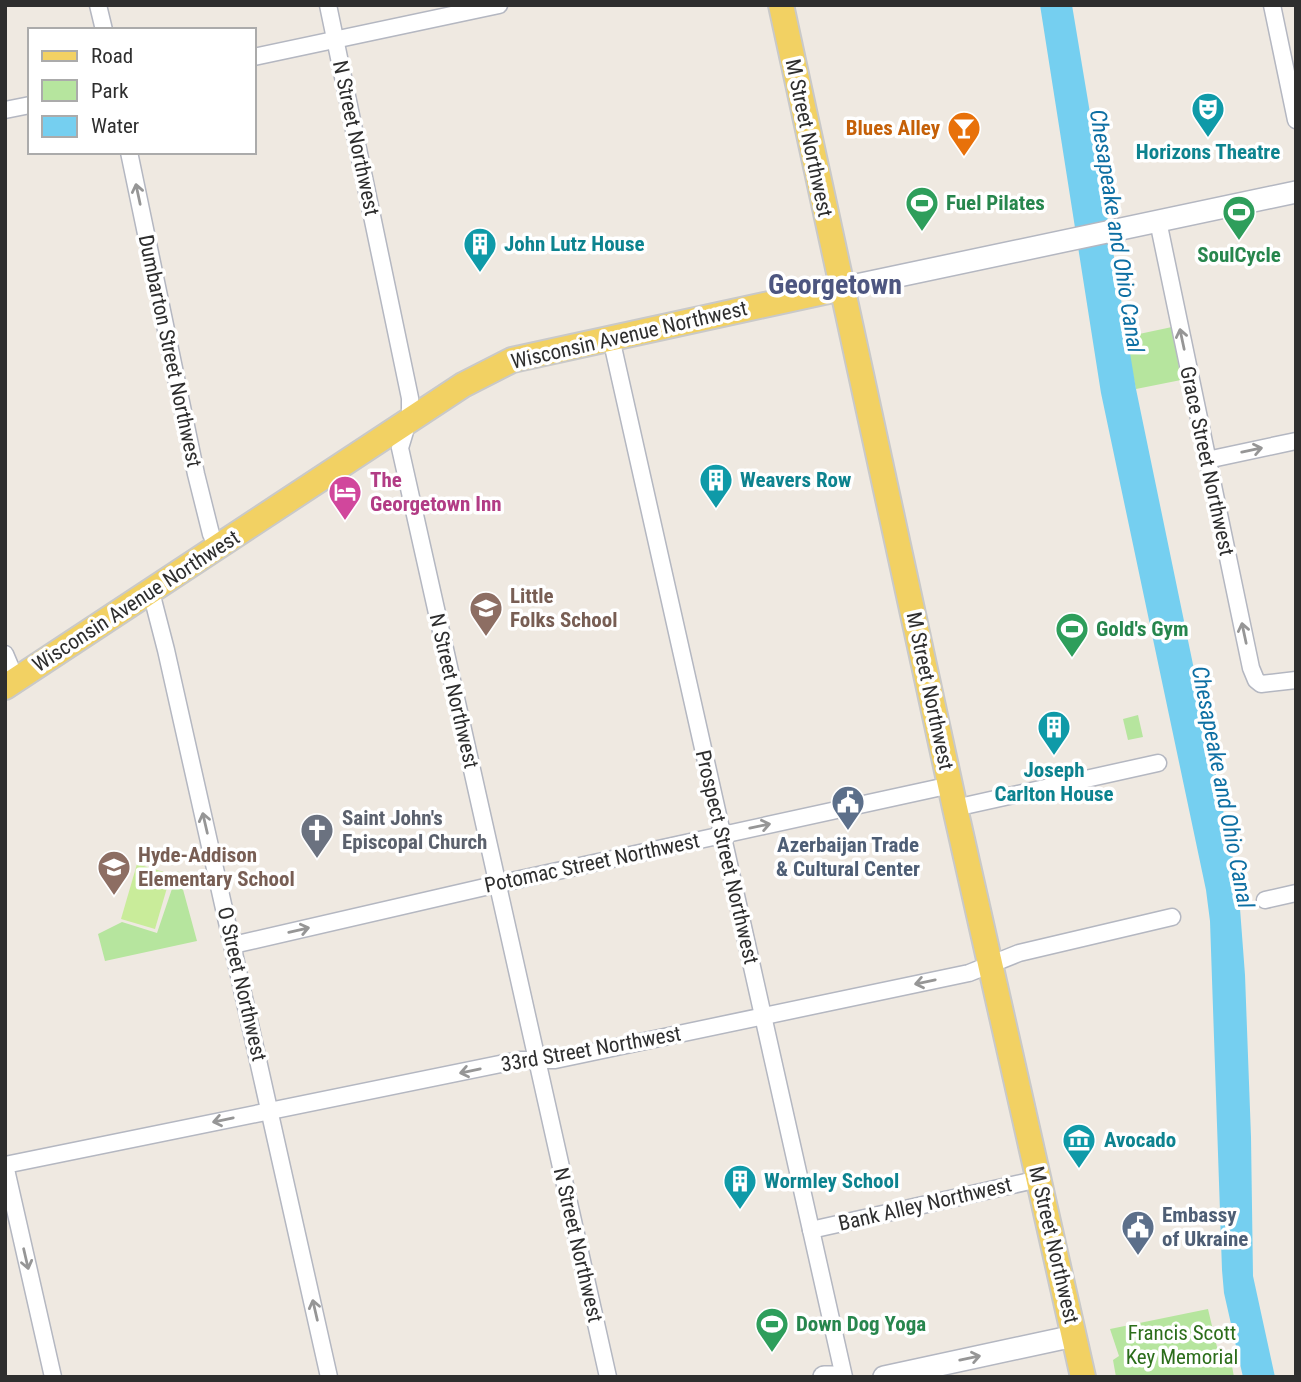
<svg xmlns="http://www.w3.org/2000/svg" width="1301" height="1382" viewBox="0 0 1301 1382" font-family="'Roboto Condensed',sans-serif">
	<style>
		.green { fill: #b6e59e }
		.pitch { fill: #c9ec9a }
		.water { fill: #75cff0 }
		.lines { fill: none; stroke-linecap: round; stroke-linejoin: round }
		.street-casing { stroke: #b4b7c1; stroke-width: 19 }
		.secondary-casing { stroke: #b4b7c1; stroke-width: 24 }
		.primary-casing { stroke: #c9c9c9; stroke-width: 28 }
		.street { stroke: #fff; stroke-width: 16 }
		.secondary { stroke: #fff; stroke-width: 21 }
		.primary { stroke: #f2d163; stroke-width: 24 }
		.oneway { stroke: #969696 }
		.labels { text-anchor: middle; stroke-width: 7; stroke-linejoin: round; paint-order: stroke }
		.food-label { font-size: 21px; font-weight: bold; fill: #c56008; stroke: #fff; text-anchor: end }
		.street-label { font-size: 21px; fill: #2e2e2e; stroke: #fff }
		.culture-label { font-size: 21px; font-weight: bold; fill: #0d838f; stroke: #fff; text-anchor: start }
		.leisure-label { font-size: 21px; font-weight: bold; fill: #27864d; stroke: #fff; text-anchor: start }
		.hotel-label { font-size: 21px; font-weight: bold; fill: #b23c85; stroke: #fff; text-anchor: start }
		.education-label { font-size: 21px; font-weight: bold; fill: #785e54; stroke: #fff; text-anchor: start }
		.worship-label { font-size: 21px; font-weight: bold; fill: #5b616d; stroke: #fff; text-anchor: start }
		.service-label { font-size: 21px; font-weight: bold; fill: #4e5e75; stroke: #fff }
		.park-label { font-size: 21px; fill: #2c6e1b; stroke: #fff }
		.water-label { font-size: 23px; font-style: italic; fill: #0d6fa3; stroke: #fff }
		.district-label { font-size: 28px; font-weight: bold; fill: #4d5680; stroke: #fff }
	</style>
	<rect width="100%" height="100%" fill="#efe9e1"/>
	<g class="green">
		<polygon points="1172,327 1181,380 1136,389 1125,337"/>
		<polygon points="1138,715 1143,737 1128,740 1123,719"/>
		<polygon points="178,871 197,941 105,961 98,934 122,922 157,933"/>
		<polygon points="1208,1309 1217,1347 1230,1355 1234,1377 1116,1377 1113,1360 1119,1356 1110,1329"/>
	</g>
	<polygon class="pitch" points="137,864 171,874 155,929 121,919"/>
	<polygon class="water" points="1040,5 1072,5 1136,389 1238,882 1245,975 1251,1137 1253,1276 1275,1377 1243,1377 1224,1293 1222,1270 1210,921 1206,890 1101,393"/>
	<g class="lines">
		<defs>
			<g id="street">
				<polyline points="98,5 104,30"/>
				<polyline points="328,5 410,398 410,415 400,448 608,1377"/>
				<polyline points="1272,5 1296,120"/>
				<polyline points="254,57 499,5"/>
				<polyline points="5,110 30,105"/>
				<polyline points="129,152 196,474 211,534 217,547"/>
				<polyline points="1158,221 1251,668 1256,680 1261,684 1296,680"/>
				<polyline points="611,338 844,1377"/>
				<polyline points="1207,460 1296,441"/>
				<polyline points="151,592 166,650 329,1377"/>
				<polyline points="5,654 16,680"/>
				<polyline points="955,808 1158,763"/>
				<polyline points="1265,900 1296,893"/>
				<polyline points="233,945 498,884 951,785"/>
				<polyline points="5,1165 520,1060 555,1060 969,973 1019,953 1172,917"/>
				<polyline points="5,1165 53,1377"/>
				<polyline points="811,1230 1039,1179"/>
			</g>
			<g id="secondary">
				<polyline points="842,288 1296,192"/>
				<polyline points="824,1377 833,1377"/>
				<polyline points="884,1377 1074,1336"/>
			</g>
			<g id="primary">
				<polyline points="781,5 955,808 1083,1377"/>
				<polyline points="5,687 463,385 512,360 842,288"/>
			</g>
		</defs>
		<use href="#street" class="street-casing"/>
		<use href="#secondary" class="secondary-casing"/>
		<use href="#primary" class="primary-casing"/>
		<use href="#street" class="street"/>
		<use href="#secondary" class="secondary"/>
		<use href="#primary" class="primary"/>
	</g>
	<defs><path id="oneway-shaft" d="M-6 0H5M1.5-3L5.5 0L1.5 3" fill="none" stroke-width="1.6" stroke-linecap="round" stroke-linejoin="round" transform="scale(1.75)"/></defs>
	<g class="oneway">
		<use href="#oneway-shaft" transform="translate(138 194) rotate(-102)"/>
		<use href="#oneway-shaft" transform="translate(1182 339) rotate(-102)"/>
		<use href="#oneway-shaft" transform="translate(1252 450) rotate(-12)"/>
		<use href="#oneway-shaft" transform="translate(1244 633) rotate(-102)"/>
		<use href="#oneway-shaft" transform="translate(205 823) rotate(-103)"/>
		<use href="#oneway-shaft" transform="translate(760 826) rotate(-12)"/>
		<use href="#oneway-shaft" transform="translate(299 930) rotate(-13)"/>
		<use href="#oneway-shaft" transform="translate(925 982) rotate(168)"/>
		<use href="#oneway-shaft" transform="translate(470 1071) rotate(168)"/>
		<use href="#oneway-shaft" transform="translate(223 1120) rotate(168)"/>
		<use href="#oneway-shaft" transform="translate(26 1259) rotate(77)"/>
		<use href="#oneway-shaft" transform="translate(315 1310) rotate(-103)"/>
		<use href="#oneway-shaft" transform="translate(970 1358) rotate(-12)"/>
	</g>
	<defs>
		<symbol id="theatre-pin" viewBox="-11 -11 22 30"><path d="M0 17L-7.5 6A9.5 9.5 0 1 1 7.5 6Z" fill="#0f9aa8" stroke="#fff"/><path d="M-5-5.5Q0-4 5-5.5V0Q5 5 0 6Q-5 5-5 0ZM-3.3-2.5H-1v1.5H-3.3ZM1-2.5H3.3v1.5H1ZM-2.8 1Q0 5.5 2.8 1Z" fill="#fff"/></symbol>
		<symbol id="bar-pin" viewBox="-11 -11 22 30"><path d="M0 17L-7.5 6A9.5 9.5 0 1 1 7.5 6Z" fill="#e8710a" stroke="#fff"/><path d="M-6-5H6L.8 .8V4.5H3.5V6h-7V4.5H-.8V.8Z" fill="#fff"/></symbol>
		<symbol id="stadium-pin" viewBox="-11 -11 22 30"><path d="M0 17L-7.5 6A9.5 9.5 0 1 1 7.5 6Z" fill="#2e9e5b" stroke="#fff"/><path d="M0-5a6.5 5 0 1 0 0 10a6.5 5 0 1 0 0-10ZM-3.5-1.8h7v3.6h-7Z" fill="#fff"/></symbol>
		<symbol id="building-pin" viewBox="-11 -11 22 30"><path d="M0 17L-7.5 6A9.5 9.5 0 1 1 7.5 6Z" fill="#0f9aa8" stroke="#fff"/><path d="M-4-6H4V6H1V3H-1V6H-4ZM-2.5-4.3h1.7v1.8h-1.7ZM.8-4.3h1.7v1.8H.8ZM-2.5-1h1.7V.8h-1.7ZM.8-1h1.7V.8H.8Z" fill="#fff"/></symbol>
		<symbol id="hotel-pin" viewBox="-11 -11 22 30"><path d="M0 17L-7.5 6A9.5 9.5 0 1 1 7.5 6Z" fill="#d1479c" stroke="#fff"/><path d="M-6-4.5h1.5V1H6V5H4.5V3h-9V5H-6ZM-4 0a1.8 1.8 0 1 1 3.6 0ZM.5 0V-2.5h3Q6-2.5 6 0Z" fill="#fff"/></symbol>
		<symbol id="school-pin" viewBox="-11 -11 22 30"><path d="M0 17L-7.5 6A9.5 9.5 0 1 1 7.5 6Z" fill="#8d6e63" stroke="#fff"/><path d="M0-5L7-2L0 1L-7-2ZM-4 1L0 2.5L4 1V4Q0 6-4 4Z" fill="#fff"/></symbol>
		<symbol id="civic-pin" viewBox="-11 -11 22 30"><path d="M0 17L-7.5 6A9.5 9.5 0 1 1 7.5 6Z" fill="#5c6f8a" stroke="#fff"/><path d="M-.6-6.5H3V-4.5H.6V-3L4-1V1h2V6H-6V1h2V-1L-.6-3ZM-1.2 2.5V6h2.4V2.5Z" fill="#fff"/></symbol>
		<symbol id="church-pin" viewBox="-11 -11 22 30"><path d="M0 17L-7.5 6A9.5 9.5 0 1 1 7.5 6Z" fill="#6b7280" stroke="#fff"/><path d="M-1.2-6h2.4v3.5h3.3v2.4h-3.3V6h-2.4V-.1h-3.3v-2.4h3.3Z" fill="#fff"/></symbol>
		<symbol id="museum-pin" viewBox="-11 -11 22 30"><path d="M0 17L-7.5 6A9.5 9.5 0 1 1 7.5 6Z" fill="#0f9aa8" stroke="#fff"/><path d="M0-6L6-3V-2H-6V-3ZM-5-1h2V3h-2ZM-1-1h2V3h-2ZM3-1h2V3H3ZM-6 4H6V6H-6Z" fill="#fff"/></symbol>
	</defs>
	<g fill-rule="evenodd">
		<use href="#theatre-pin" x="1189" y="90" width="38" height="52"/>
		<use href="#bar-pin" x="945" y="109" width="38" height="52"/>
		<use href="#stadium-pin" x="903" y="184" width="38" height="52"/>
		<use href="#stadium-pin" x="1220" y="193" width="38" height="52"/>
		<use href="#building-pin" x="461" y="225" width="38" height="52"/>
		<use href="#building-pin" x="697" y="461" width="38" height="52"/>
		<use href="#hotel-pin" x="326" y="473" width="38" height="52"/>
		<use href="#school-pin" x="467" y="589" width="38" height="52"/>
		<use href="#stadium-pin" x="1053" y="610" width="38" height="52"/>
		<use href="#building-pin" x="1035" y="708" width="38" height="52"/>
		<use href="#civic-pin" x="829" y="783" width="38" height="52"/>
		<use href="#church-pin" x="298" y="811" width="38" height="52"/>
		<use href="#school-pin" x="95" y="848" width="38" height="52"/>
		<use href="#museum-pin" x="1060" y="1121" width="38" height="52"/>
		<use href="#building-pin" x="721" y="1162" width="38" height="52"/>
		<use href="#civic-pin" x="1119" y="1208" width="38" height="52"/>
		<use href="#stadium-pin" x="753" y="1305" width="38" height="52"/>
	</g>
	<g class="labels">
		<g class="food-label">
			<text x="940" y="135">Blues Alley</text>
		</g>
		<g class="street-label">
			<text transform="translate(356 138) rotate(78)" y="7">N Street Northwest</text>
			<text transform="translate(809 138) rotate(78)" y="7">M Street Northwest</text>
			<text transform="translate(629 335) rotate(-13)" y="7">Wisconsin Avenue Northwest</text>
			<text transform="translate(170 351) rotate(78)" y="7">Dumbarton Street Northwest</text>
			<text transform="translate(1207 461) rotate(78)" y="7">Grace Street Northwest</text>
			<text transform="translate(136 601) rotate(-33)" y="7">Wisconsin Avenue Northwest</text>
			<text transform="translate(454 691) rotate(77)" y="7">N Street Northwest</text>
			<text transform="translate(930 691) rotate(78)" y="7">M Street Northwest</text>
			<text transform="translate(727 857) rotate(77)" y="7">Prospect Street Northwest</text>
			<text transform="translate(592 863) rotate(-12)" y="7">Potomac Street Northwest</text>
			<text transform="translate(242 984) rotate(77)" y="7">O Street Northwest</text>
			<text transform="translate(591 1049) rotate(-10)" y="7">33rd Street Northwest</text>
			<text transform="translate(925 1204) rotate(-13)" y="7">Bank Alley Northwest</text>
			<text transform="translate(578 1245) rotate(77)" y="7">N Street Northwest</text>
			<text transform="translate(1054 1245) rotate(77)" y="7">M Street Northwest</text>
		</g>
		<g class="culture-label">
			<text x="1208" y="159" text-anchor="middle">Horizons Theatre</text>
			<text x="504" y="251">John Lutz House</text>
			<text x="740" y="487">Weavers Row</text>
			<text x="1054" y="777" text-anchor="middle">Joseph<tspan x="1054" dy="24">Carlton House</tspan></text>
			<text x="1104" y="1147">Avocado</text>
			<text x="764" y="1188">Wormley School</text>
		</g>
		<g class="leisure-label">
			<text x="946" y="210">Fuel Pilates</text>
			<text x="1239" y="262" text-anchor="middle">SoulCycle</text>
			<text x="1096" y="636">Gold's Gym</text>
			<text x="796" y="1331">Down Dog Yoga</text>
		</g>
		<g class="hotel-label">
			<text x="370" y="487">The<tspan x="370" dy="24">Georgetown Inn</tspan></text>
		</g>
		<g class="education-label">
			<text x="510" y="603">Little<tspan x="510" dy="24">Folks School</tspan></text>
			<text x="138" y="862">Hyde-Addison<tspan x="138" dy="24">Elementary School</tspan></text>
		</g>
		<g class="worship-label">
			<text x="342" y="825">Saint John's<tspan x="342" dy="24">Episcopal Church</tspan></text>
		</g>
		<g class="service-label">
			<text x="848" y="852">Azerbaijan Trade<tspan x="848" dy="24">&amp; Cultural Center</tspan></text>
			<text x="1162" y="1222" text-anchor="start">Embassy<tspan x="1162" dy="24">of Ukraine</tspan></text>
		</g>
		<g class="park-label">
			<text x="1182" y="1340">Francis Scott<tspan x="1182" dy="24">Key Memorial</tspan></text>
		</g>
		<g class="water-label">
			<text transform="translate(1117 231) rotate(81)" y="8">Chesapeake and Ohio Canal</text>
			<text transform="translate(1223 787) rotate(79)" y="8">Chesapeake and Ohio Canal</text>
		</g>
		<g class="district-label">
			<text x="835" y="294">Georgetown</text>
		</g>
	</g>
	<rect width="1301" height="1382" fill="none" stroke="#2e2e2e" stroke-width="14"/>
	<rect x="28" y="28" width="228" height="126" fill="#ffffff" stroke="#ababab" stroke-width="2"/>
	<rect x="42" y="51" width="35" height="10" fill="#f2d163" stroke="#ababab" stroke-width="2"/>
	<text x="91" y="63" font-size="21" fill="#2e2e2e">Road</text>
	<rect x="42" y="80" width="35" height="21" fill="#b6e59e" stroke="#ababab" stroke-width="2"/>
	<text x="91" y="98" font-size="21" fill="#2e2e2e">Park</text>
	<rect x="42" y="116" width="35" height="21" fill="#75cff0" stroke="#ababab" stroke-width="2"/>
	<text x="91" y="133" font-size="21" fill="#2e2e2e">Water</text>
</svg>
